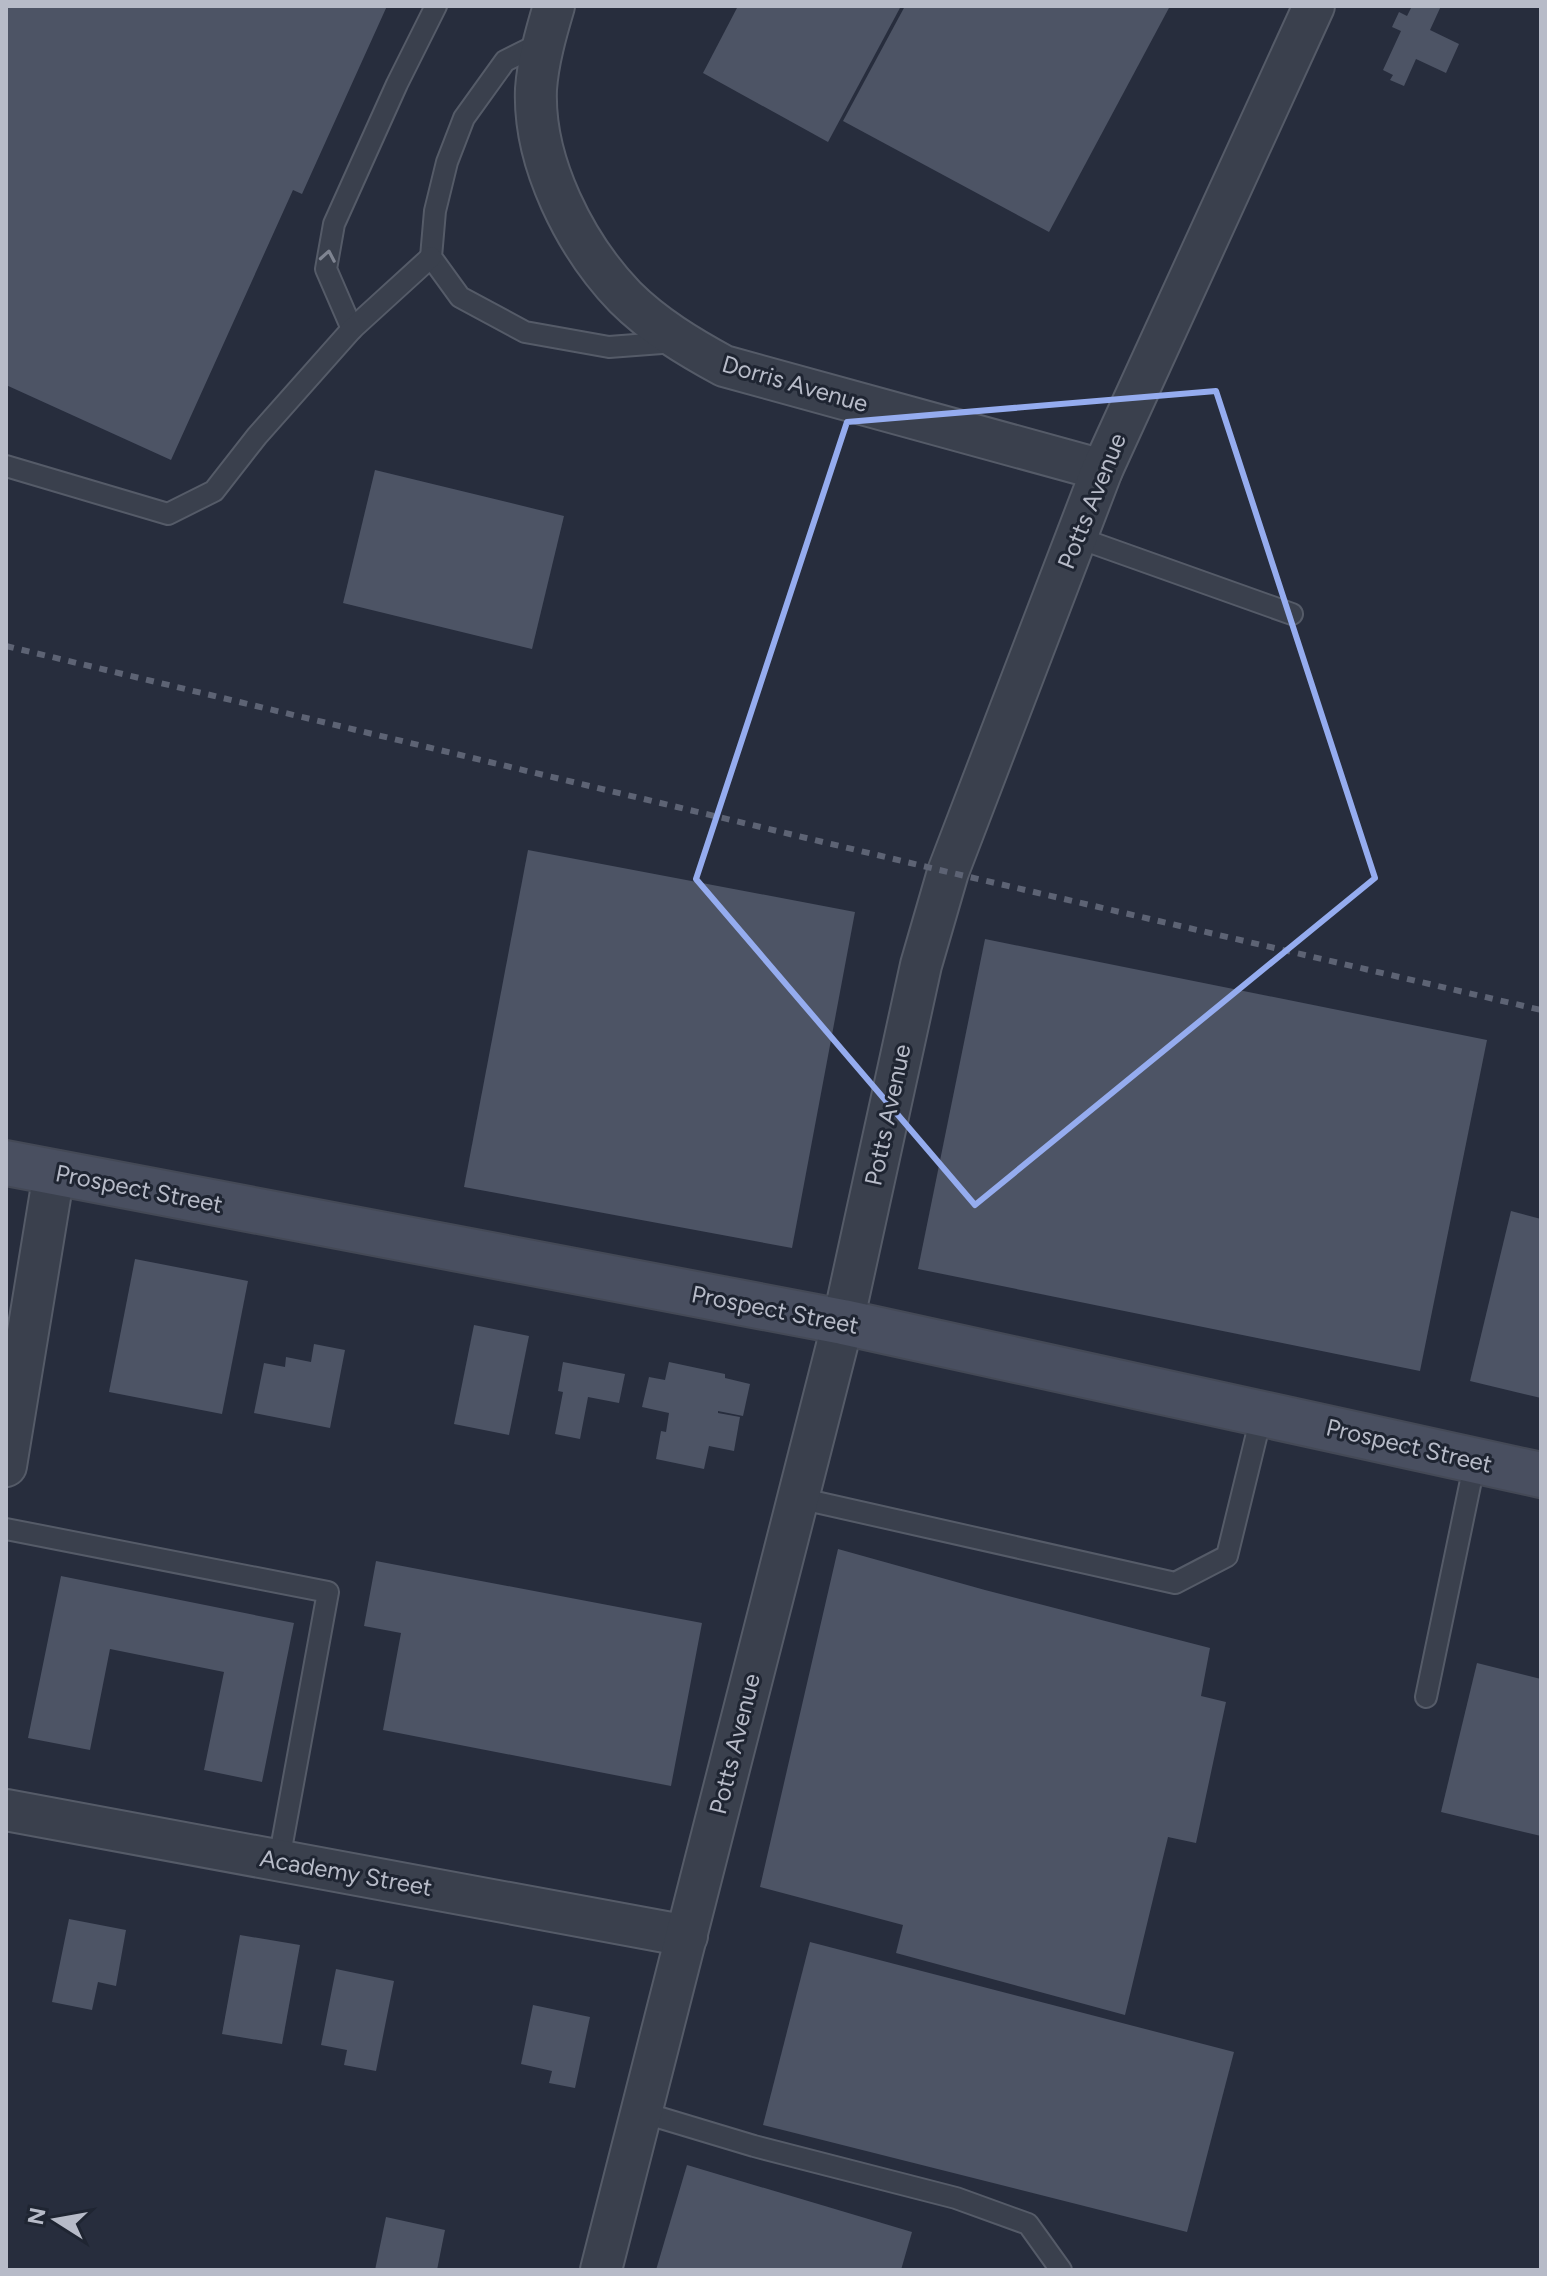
<svg xmlns="http://www.w3.org/2000/svg" width="1547" height="2276" viewBox="0 0 1547 2276" font-family="Figtree,sans-serif">
	<style>
		.building { fill: #4d5465 }
		.lines { fill: none; stroke-linecap: round; stroke-linejoin: round }
		.lane-casing { stroke: #555b68; stroke-width: 24 }
		.street-casing { stroke: #555b68; stroke-width: 44 }
		.secondary-casing { stroke: #444956; stroke-width: 48 }
		.lane { stroke: #3a404d; stroke-width: 20 }
		.street { stroke: #3a404d; stroke-width: 40 }
		.secondary { stroke: #494f60; stroke-width: 44 }
		.rail { stroke: #5d6374; stroke-width: 6; stroke-dasharray: 8 8; stroke-linecap: butt }
		.oneway { stroke: #7f8491 }
		.marked { fill: none; stroke: #95acef; stroke-width: 6; stroke-linejoin: round }
		.labels { text-anchor: middle; stroke-width: 6; stroke-linejoin: round; paint-order: stroke }
		.street-label { font-size: 24px; fill: #b7bbc8; stroke: #1f2532 }
	</style>
	<rect width="100%" height="100%" fill="#272d3d"/>
	<g class="building">
		<polygon points="6,6 387,6 302,194 293,190 171,460 6,385"/>
		<polygon points="738,6 901,6 828,142 703,73"/>
		<polygon points="905,6 1170,6 1049,232 843,121"/>
		<polygon points="1412,6 1441,6 1430,30 1459,44 1446,73 1416,59 1404,86 1390,80 1393,75 1383,70 1401,31 1392,27 1399,12 1407,16"/>
		<polygon points="375,470 564,516 532,649 343,603"/>
		<polygon points="528,850 855,912 792,1248 464,1187"/>
		<polygon points="985,939 1487,1040 1420,1371 918,1269"/>
		<polygon points="1511,1211 1541,1219 1541,1398 1470,1381"/>
		<polygon points="135,1259 248,1281 222,1414 109,1392"/>
		<polygon points="474,1325 529,1336 509,1435 454,1424"/>
		<polygon points="314,1344 345,1350 330,1428 254,1413 264,1363 285,1367 286,1357 311,1362"/>
		<polygon points="563,1362 625,1374 619,1403 588,1397 580,1439 555,1434 563,1392 558,1391"/>
		<polygon points="669,1362 725,1374 725,1378 750,1384 743,1416 718,1411 718,1413 740,1417 734,1451 709,1446 704,1469 656,1459 661,1431 666,1432 669,1413 642,1407 649,1377 665,1380"/>
		<polygon points="838,1549 985,1590 1210,1648 1201,1696 1226,1702 1196,1843 1168,1837 1125,2015 896,1953 903,1925 760,1887"/>
		<polygon points="376,1561 702,1623 671,1786 383,1730 401,1633 364,1626"/>
		<polygon points="61,1576 294,1623 262,1782 204,1770 224,1672 110,1649 90,1750 28,1738"/>
		<polygon points="1477,1663 1541,1679 1541,1836 1441,1812"/>
		<polygon points="69,1919 126,1930 116,1986 98,1982 92,2010 52,2002"/>
		<polygon points="240,1935 300,1945 282,2044 222,2034"/>
		<polygon points="810,1942 1234,2052 1187,2232 763,2125"/>
		<polygon points="336,1969 394,1981 376,2071 344,2065 347,2050 321,2045"/>
		<polygon points="533,2005 590,2017 575,2088 549,2083 552,2071 521,2064"/>
		<polygon points="687,2165 912,2232 901,2270 656,2270"/>
		<polygon points="386,2217 445,2230 437,2270 375,2270"/>
	</g>
	<g class="lines">
		<defs>
			<g id="lane">
				<polyline points="543,42 505,61 464,118 447,162 435,211 431,257 460,297 525,332 609,347 675,342"/>
				<polyline points="352,329 326,269 334,224 397,84 436,6"/>
				<polyline points="6,466 168,514 214,491 257,436 352,329 431,257"/>
				<polyline points="1076,537 1292,614"/>
				<polyline points="798,1498 1175,1583 1227,1556 1262,1413"/>
				<polyline points="6,1529 328,1592 279,1860"/>
				<polyline points="1426,1697 1475,1461"/>
				<polyline points="641,2112 754,2146 956,2198 1028,2224 1061,2270"/>
			</g>
			<g id="street">
				<path d="M554 6C546 33 538 61 536 89 533 162 575 245 625 297 654 326 689 347 724 366L1102 470"/>
				<polyline points="6,1466 54,1173"/>
				<polyline points="6,1810 687,1936"/>
				<polyline points="601,2270 843,1322 921,965 948,872 1102,470 1314,6"/>
			</g>
			<polyline id="secondary" points="6,1163 843,1322 1541,1475"/>
		</defs>
		<use href="#lane" class="lane-casing"/>
		<use href="#street" class="street-casing"/>
		<use href="#secondary" class="secondary-casing"/>
		<use href="#lane" class="lane"/>
		<use href="#street" class="street"/>
		<use href="#secondary" class="secondary"/>
		<polyline class="rail" points="6,646 948,872 1541,1010"/>
	</g>
	<defs><path id="oneway-chevron" d="M-2-3.5L2.5 0L-2 3.5" fill="none" stroke-width="1.6" stroke-linecap="round" stroke-linejoin="round" transform="scale(2)"/></defs>
	<use class="oneway" href="#oneway-chevron" transform="translate(328 256) rotate(-80)"/>
	<path class="marked" d="M1216 391 1375 878 975 1205 696 879 847 422Z"/>
	<g class="labels">
		<g class="street-label">
			<text transform="translate(795 384) rotate(16)" y="8">Dorris Avenue</text>
			<text transform="translate(1092 501) rotate(-68)" y="8">Potts Avenue</text>
			<text transform="translate(888 1115) rotate(-78)" y="8">Potts Avenue</text>
			<text transform="translate(139 1189) rotate(11)" y="8">Prospect Street</text>
			<text transform="translate(775 1310) rotate(11)" y="8">Prospect Street</text>
			<text transform="translate(1409 1446) rotate(13)" y="8">Prospect Street</text>
			<text transform="translate(735 1744) rotate(-76)" y="8">Potts Avenue</text>
			<text transform="translate(346 1873) rotate(10)" y="8">Academy Street</text>
		</g>
	</g>
	<rect width="1547" height="2276" fill="none" stroke="#b7bbc8" stroke-width="16"/>
	<g transform="translate(56 2220) rotate(281)" stroke="#1f2532" stroke-width="6" paint-order="stroke">
	<path d="M0-6L14 30L0 20L-14 30Z" fill="#b7bbc8"/>
	<text y="-12" font-size="22" font-weight="bold" text-anchor="middle" fill="#b7bbc8">N</text>
	</g>
</svg>
